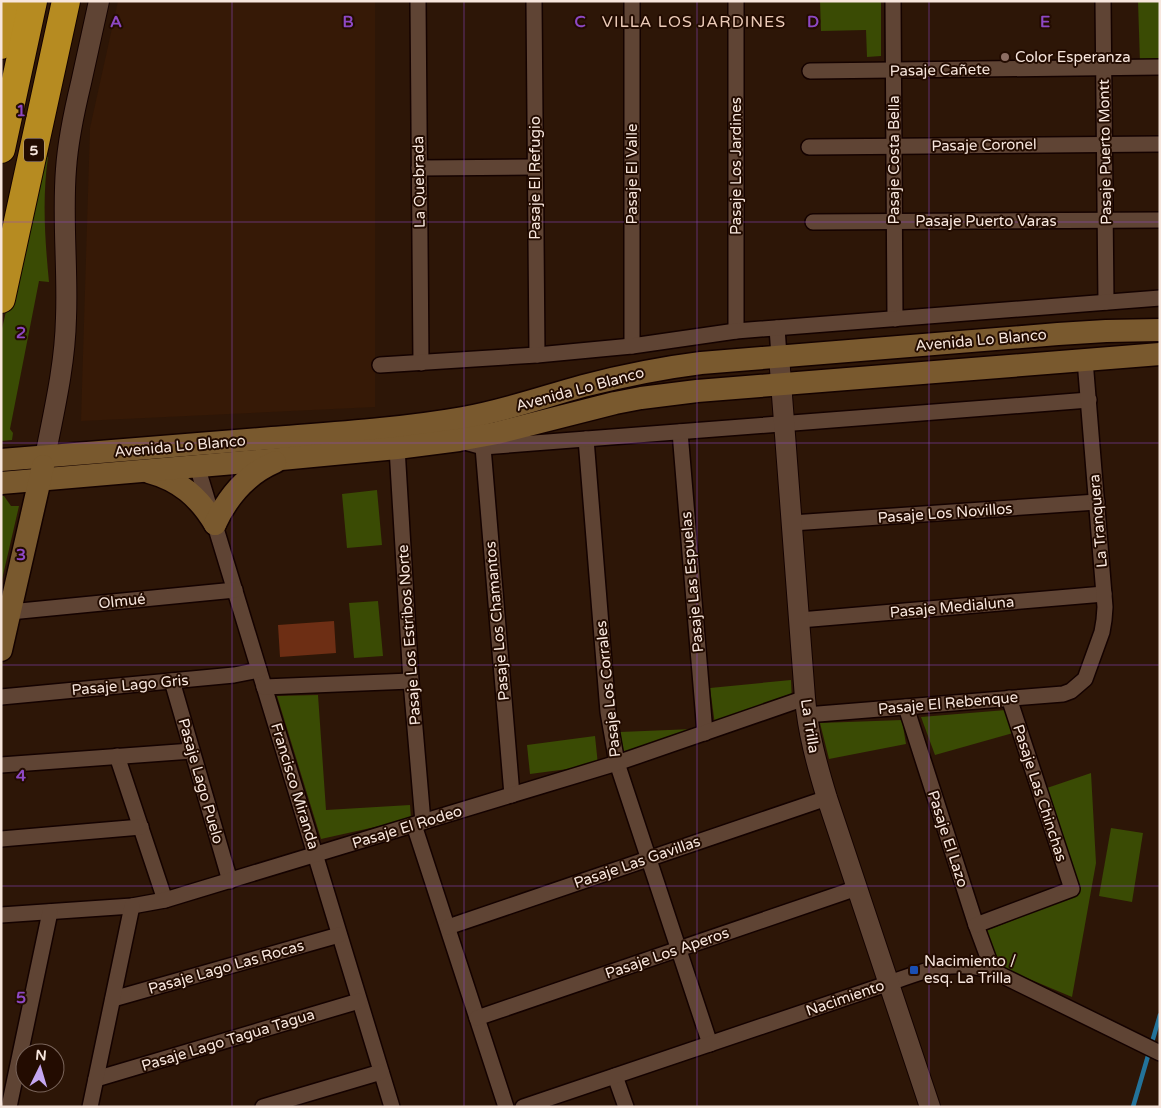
<svg xmlns="http://www.w3.org/2000/svg" width="1161" height="1108" viewBox="0 0 1161 1108" font-family="'Varela Round',sans-serif">
	<style>
		.built { fill: #361906 }
		.green { fill: #3a4b04 }
		.lines { fill: none; stroke-linecap: round; stroke-linejoin: round }
		.stream { stroke: #23739a; stroke-width: 4.5 }
		.building { fill: #6d2e14 }
		.minor-casing { stroke: #140200; stroke-width: 18 }
		.tertiary-casing { stroke: #140200; stroke-width: 22 }
		.secondary-casing { stroke: #140200; stroke-width: 25 }
		.motorway-casing { stroke: #140200; stroke-width: 30 }
		.minor { stroke: #5f4434; stroke-width: 15 }
		.tertiary { stroke: #5f4434; stroke-width: 20 }
		.secondary { stroke: #79592e; stroke-width: 22 }
		.motorway { stroke: #b68b21; stroke-width: 28 }
		.grid { fill: none; stroke: #8e48c4; stroke-width: 1; stroke-opacity: 0.55 }
		.education-dot { fill: #8d6e63; stroke: #230c01; stroke-width: 2 }
		.transit-dot { fill: #1a4fb4; stroke: #230c01; stroke-width: 2 }
		.labels { text-anchor: middle; stroke-width: 4; stroke-linejoin: round; paint-order: stroke }
		.shield { fill: #230c01; stroke: #b7a59b; stroke-width: 1 }
		.shield-label { font-size: 14px; font-weight: bold; fill: #f7e6dd }
		.poi-label { font-size: 15px; fill: #f7e6dd; stroke: #230c01; text-anchor: start }
		.street-label { font-size: 15px; fill: #f7e6dd; stroke: #230c01 }
		.neighbourhood-label { font-size: 16px; letter-spacing: 1px; fill: #eccbb8; stroke: #230c01 }
		.grid-label { font-size: 16px; text-anchor: middle; font-weight: bold; fill: #8e48c4; stroke: #230c01; stroke-width: 4; stroke-linejoin: round; paint-order: stroke }
	</style>
	<rect width="100%" height="100%" fill="#2d1607"/>
	<polygon class="built" points="118,1 375,1 375,407 81,421 90,128"/>
	<g class="green">
		<polygon points="820,1 881,1 881,56 867,57 866,30 821,31"/>
		<polygon points="1138,1 1160,1 1160,62 1140,63"/>
		<path d="M39 154 48 157C42 198 45 241 49 282L39 281 10 429 13 433 12 440 1 441V333L24 234Z"/>
		<polygon points="377,490 382,545 347,548 342,494"/>
		<polygon points="1,496 4,496 11,506 19,506 1,584"/>
		<polygon points="378,601 383,656 354,658 349,603"/>
		<polygon points="791,680 792,701 715,725 710,688"/>
		<polygon points="318,695 326,810 410,805 411,819 321,839 277,696"/>
		<polygon points="1006,710 1013,733 935,755 921,717"/>
		<polygon points="902,720 906,744 829,759 820,723"/>
		<polygon points="693,729 624,753 620,732"/>
		<polygon points="595,736 598,765 530,774 527,745"/>
		<polygon points="1091,773 1096,863 1072,997 998,966 983,932 1069,898 1077,882 1047,788"/>
		<polygon points="1111,828 1143,833 1132,902 1099,896"/>
	</g>
	<g class="lines">
		<polyline class="stream" points="1133,1107 1160,1015"/>
	</g>
	<polygon class="building" points="334,621 336,653 280,657 278,625"/>
	<g class="lines">
		<defs>
			<g id="minor">
				<polyline points="418,1 421,363"/>
				<polyline points="534,1 537,355"/>
				<polyline points="632,1 632,346"/>
				<polyline points="893,1 895,319"/>
				<polyline points="1103,1 1106,302"/>
				<polyline points="810,71 1160,67"/>
				<polyline points="809,147 1160,144"/>
				<polyline points="419,168 535,167"/>
				<polyline points="813,222 1160,220"/>
				<polyline points="777,328 779,356"/>
				<polyline points="736,331 736,1"/>
				<polyline points="380,365 537,355 632,346 736,331 1160,298"/>
				<polyline points="680,432 705,733"/>
				<polyline points="586,439 608,712 617,763 710,1044"/>
				<polyline points="465,442 483,447 1089,400"/>
				<polyline points="483,447 512,795"/>
				<polyline points="397,448 411,681 423,822"/>
				<polyline points="197,466 392,1107"/>
				<polyline points="792,523 1097,502"/>
				<polyline points="10,612 235,590"/>
				<polyline points="800,620 1104,594"/>
				<polyline points="172,681 230,881"/>
				<polyline points="264,687 411,681"/>
				<polyline points="1,697 234,675 259,670"/>
				<polyline points="906,707 976,925 993,971"/>
				<polyline points="806,715 1063,694 1071,691 1085,679 1102,632 1104,620 1105,607 1085,360"/>
				<polyline points="117,756 165,900"/>
				<polyline points="1,765 192,751"/>
				<polyline points="414,825 506,1107"/>
				<polyline points="1,839 141,827"/>
				<polyline points="1,915 132,906 165,900 617,763 805,698"/>
				<polyline points="976,925 1072,889 1009,698"/>
				<polyline points="448,927 827,798"/>
				<polyline points="113,999 339,935"/>
				<polyline points="477,1018 857,888"/>
				<polyline points="615,1076 626,1107"/>
				<polyline points="96,1079 359,1001"/>
				<polyline points="9,1107 50,912"/>
				<polyline points="90,1107 132,906"/>
				<polyline points="263,1107 381,1072"/>
				<path d="M523 1107 878 987C920 973 948 957 993 971L1160 1053"/>
			</g>
			<g id="tertiary">
				<path d="M779 356 805 698C808 733 817 765 827 798L930 1107"/>
				<path d="M45 457C54 411 65 365 66 318 68 268 62 219 66 169 68 140 74 112 81 83 87 56 93 29 99 1"/>
			</g>
			<g id="secondary">
				<path d="M1 460C91 453 182 445 272 438 335 433 400 429 463 418 504 411 543 397 583 386 622 376 661 368 701 363L1058 334 1106 331 1160 330"/>
				<path d="M149 472C179 480 199 497 215 524"/>
				<polyline points="1,483 281,459 397,448 459,440 497,433 615,403 641,398 697,391 1160,354"/>
				<path d="M215 524C228 496 247 474 275 462"/>
				<polyline points="1,650 43,466"/>
			</g>
			<g id="motorway">
				<polyline points="1,45 12,1"/>
				<polyline points="1,149 33,1"/>
				<polyline points="1,299 66,1"/>
			</g>
		</defs>
		<use href="#minor" class="minor-casing"/>
		<use href="#tertiary" class="tertiary-casing"/>
		<use href="#secondary" class="secondary-casing"/>
		<use href="#motorway" class="motorway-casing"/>
		<use href="#minor" class="minor"/>
		<use href="#tertiary" class="tertiary"/>
		<use href="#secondary" class="secondary"/>
		<use href="#motorway" class="motorway"/>
	</g>
	<path class="grid" d="M232 1V1107M464 1V1107M697 1V1107M929 1V1107M1 222H1160M1 443H1160M1 665H1160M1 886H1160"/>
	<circle class="education-dot" cx="1005" cy="57" r="5"/>
	<rect class="transit-dot" x="909" y="965" width="10" height="10" rx="2.5"/>
	<g class="labels">
		<rect class="shield" x="24" y="138.5" width="20" height="23" rx="4"/>
		<g class="shield-label">
			<text x="34" y="155">5</text>
		</g>
		<g class="poi-label">
			<text x="1015" y="62">Color Esperanza</text>
			<text x="924" y="966">Nacimiento /<tspan x="924" dy="17">esq. La Trilla</tspan></text>
		</g>
		<g class="street-label">
			<text transform="translate(940 70) rotate(-1)" y="5">Pasaje Cañete</text>
			<text transform="translate(984 145) rotate(-1)" y="5">Pasaje Coronel</text>
			<text transform="translate(1105 152) rotate(-91)" y="5">Pasaje Puerto Montt</text>
			<text transform="translate(894 160) rotate(-90)" y="5">Pasaje Costa Bella</text>
			<text transform="translate(736 166) rotate(-90)" y="5">Pasaje Los Jardines</text>
			<text transform="translate(632 174) rotate(-90)" y="5">Pasaje El Valle</text>
			<text transform="translate(535 178) rotate(-90)" y="5">Pasaje El Refugio</text>
			<text transform="translate(419 182) rotate(-91)" y="5">La Quebrada</text>
			<text x="986" y="226">Pasaje Puerto Varas</text>
			<text transform="translate(981 340) rotate(-5)" y="5">Avenida Lo Blanco</text>
			<text transform="translate(580 389) rotate(-15)" y="5">Avenida Lo Blanco</text>
			<text transform="translate(180 446) rotate(-5)" y="5">Avenida Lo Blanco</text>
			<text transform="translate(945 513) rotate(-4)" y="5">Pasaje Los Novillos</text>
			<text transform="translate(1098 521) rotate(-95)" y="5">La Tranquera</text>
			<text transform="translate(692 582) rotate(-95)" y="5">Pasaje Las Espuelas</text>
			<text transform="translate(122 601) rotate(-6)" y="5">Olmué</text>
			<text transform="translate(952 607) rotate(-5)" y="5">Pasaje Medialuna</text>
			<text transform="translate(497 621) rotate(-95)" y="5">Pasaje Los Chamantos</text>
			<text transform="translate(409 635) rotate(-94)" y="5">Pasaje Los Estribos Norte</text>
			<text transform="translate(130 685) rotate(-5)" y="5">Pasaje Lago Gris</text>
			<text transform="translate(608 689) rotate(-96)" y="5">Pasaje Los Corrales</text>
			<text transform="translate(948 703) rotate(-5)" y="5">Pasaje El Rebenque</text>
			<text transform="translate(810 726) rotate(81)" y="5">La Trilla</text>
			<text transform="translate(201 781) rotate(74)" y="5">Pasaje Lago Puelo</text>
			<text transform="translate(295 786) rotate(73)" y="5">Francisco Miranda</text>
			<text transform="translate(1040 793) rotate(72)" y="5">Pasaje Las Chinchas</text>
			<text transform="translate(407 827) rotate(-17)" y="5">Pasaje El Rodeo</text>
			<text transform="translate(948 839) rotate(72)" y="5">Pasaje El Lazo</text>
			<text transform="translate(637 862) rotate(-19)" y="5">Pasaje Las Gavillas</text>
			<text transform="translate(667 953) rotate(-19)" y="5">Pasaje Los Aperos</text>
			<text transform="translate(226 967) rotate(-16)" y="5">Pasaje Lago Las Rocas</text>
			<text transform="translate(845 998) rotate(-19)" y="5">Nacimiento</text>
			<text transform="translate(228 1040) rotate(-17)" y="5">Pasaje Lago Tagua Tagua</text>
		</g>
		<g class="neighbourhood-label">
			<text x="694" y="27">VILLA LOS JARDINES</text>
		</g>
	</g>
	<g class="grid-label">
		<text x="116" y="27">A</text>
		<text x="348" y="27">B</text>
		<text x="580" y="27">C</text>
		<text x="813" y="27">D</text>
		<text x="1045" y="27">E</text>
		<text x="21" y="116">1</text>
		<text x="21" y="338">2</text>
		<text x="21" y="560">3</text>
		<text x="21" y="781">4</text>
		<text x="21" y="1003">5</text>
	</g>
	<rect width="1161" height="1108" fill="none" stroke="#f7e6dd" stroke-width="5"/>
	<g transform="translate(40 1068) rotate(5)"><circle r="24" fill="#230c01" stroke="#786359"/>
	<path d="M0-4L9 19L0 12L-9 19Z" fill="#c5a7f1"/>
	<text y="-8" font-size="14" font-weight="bold" text-anchor="middle" fill="#f7e6dd">N</text>
	</g>
</svg>
